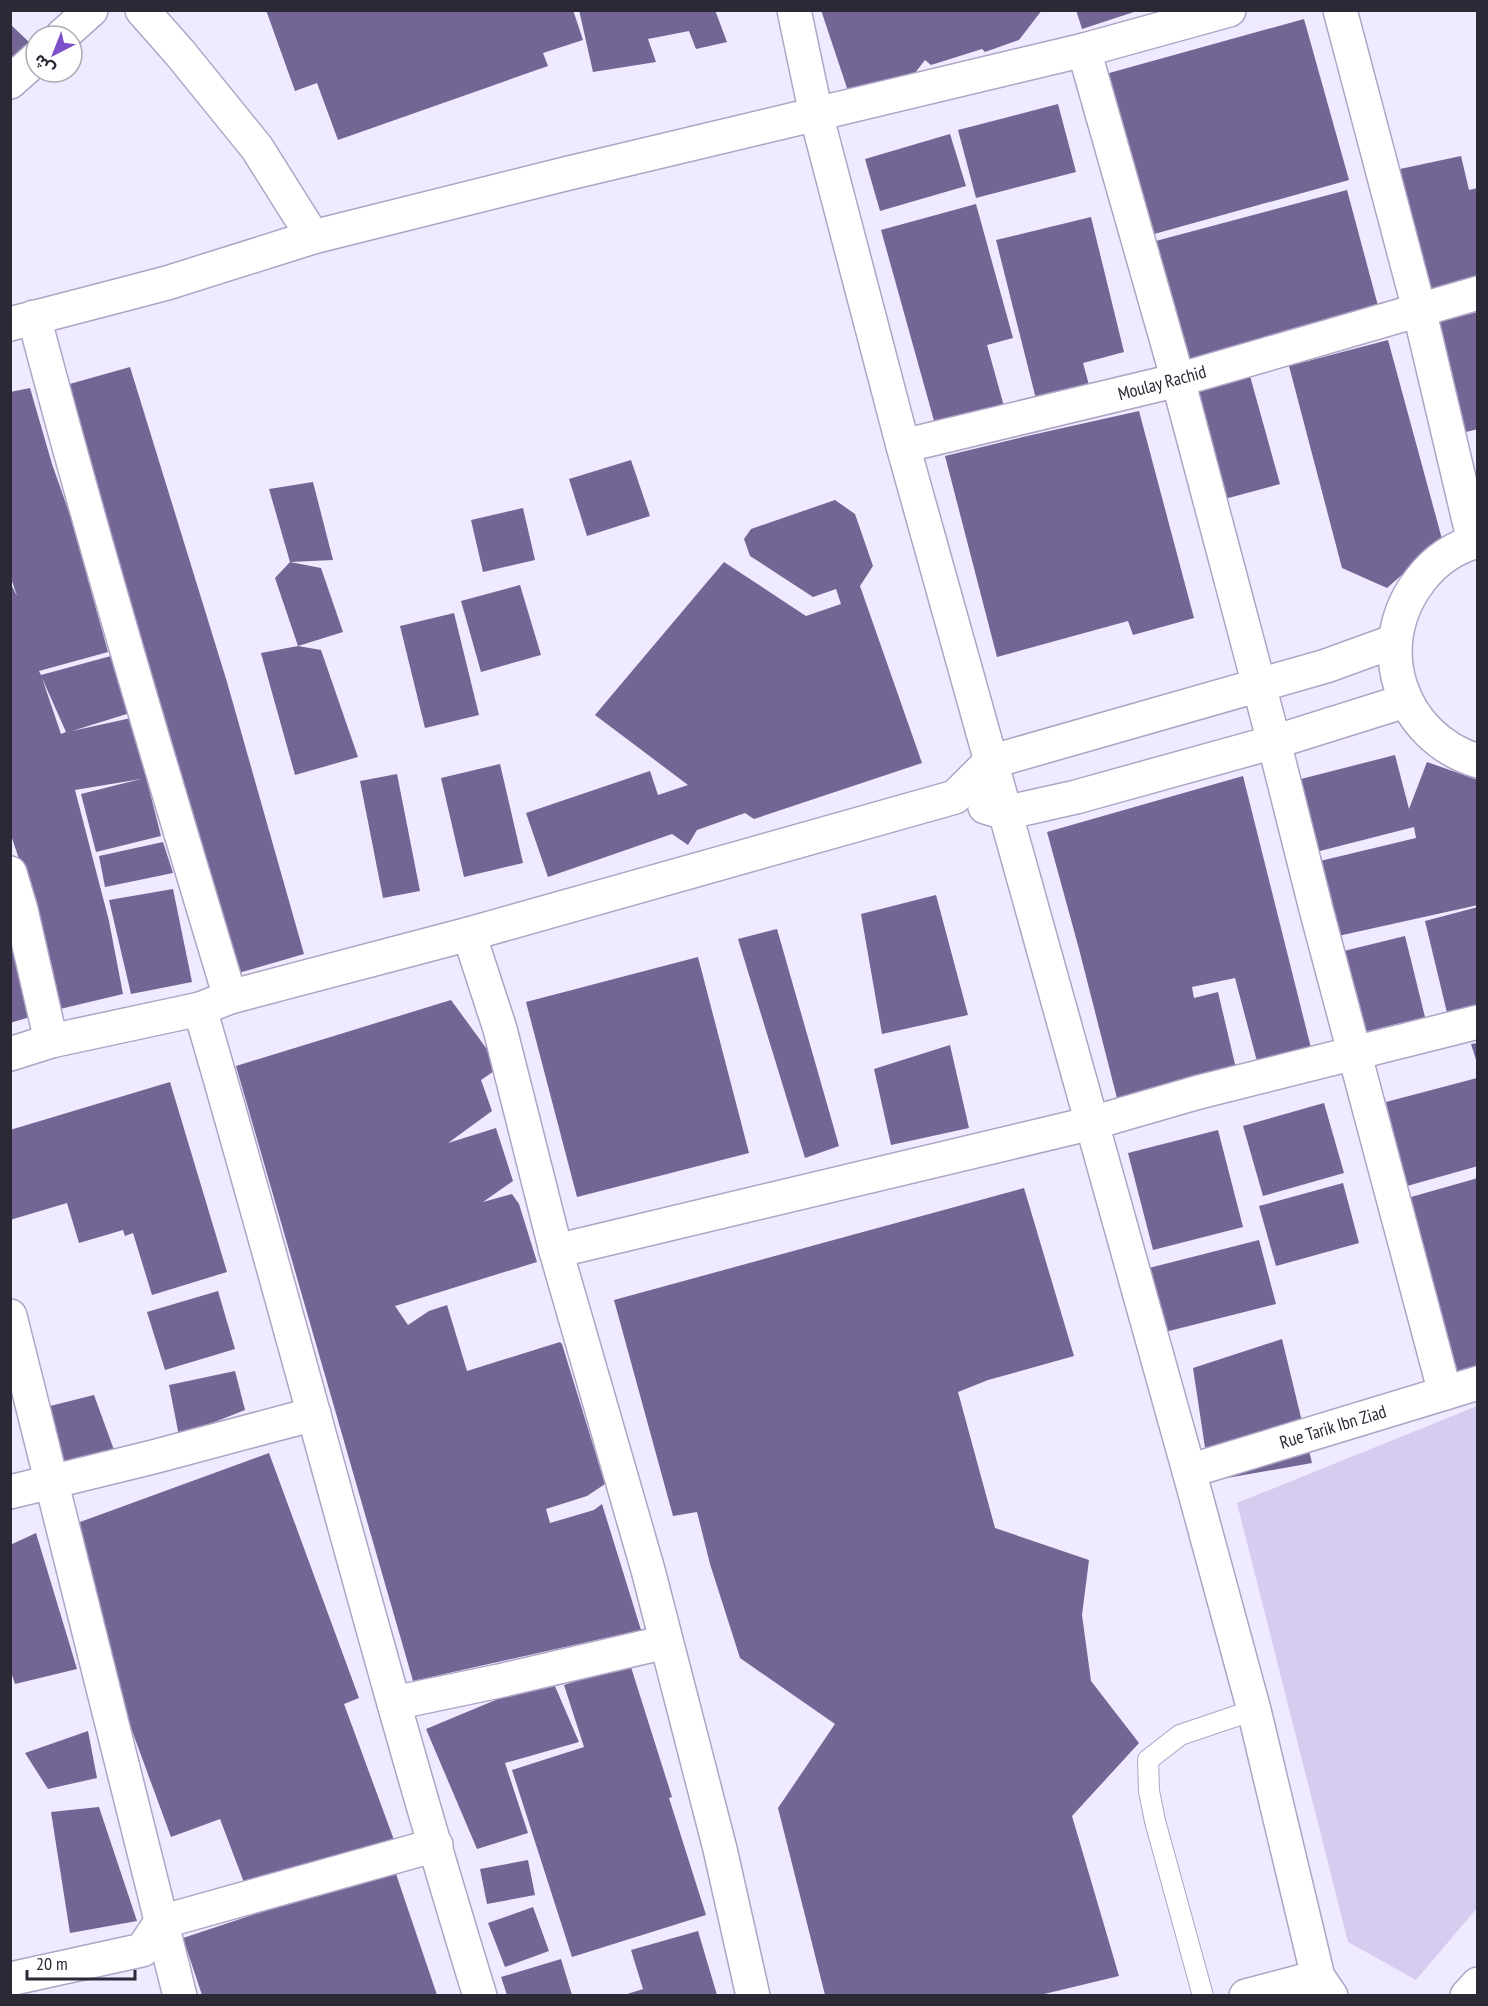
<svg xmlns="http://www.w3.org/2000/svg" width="1488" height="2006" viewBox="0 0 1488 2006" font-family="'PT Sans Narrow','Noto Sans Arabic',sans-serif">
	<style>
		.green { fill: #d6ccf0 }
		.building { fill: #736594; fill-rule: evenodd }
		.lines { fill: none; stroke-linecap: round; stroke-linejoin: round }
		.lane-casing { stroke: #aea4c5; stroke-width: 22 }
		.street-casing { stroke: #aea4c5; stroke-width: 36 }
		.lane { stroke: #fff; stroke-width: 20 }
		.street { stroke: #fff; stroke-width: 33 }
		.labels { text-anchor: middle; stroke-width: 6; stroke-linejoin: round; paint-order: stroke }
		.street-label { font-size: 18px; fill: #2c2936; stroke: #fff }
	</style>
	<rect width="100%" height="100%" fill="#efeaff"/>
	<polygon class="green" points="1477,1406 1477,1908 1416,1980 1348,1942 1237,1503"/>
	<g class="building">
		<polygon points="266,10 573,10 583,40 543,53 548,66 338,140 317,83 295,91"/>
		<polygon points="579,10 715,10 727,42 696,49 689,31 648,39 656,62 593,72"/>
		<polygon points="821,10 1042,10 1019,40 985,52 982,49 931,65 925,60 915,73 849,94"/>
		<polygon points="1076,10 1137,10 1137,11 1082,29"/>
		<polygon points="1304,19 1349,180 1147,236 1102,75"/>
		<polygon points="10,24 29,42 10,62"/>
		<polygon points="1058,104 1076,172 976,198 958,130"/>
		<polygon points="950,134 966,186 880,211 865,159"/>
		<polygon points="1461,156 1469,190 1478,188 1478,284 1430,296 1400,169"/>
		<polygon points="1347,190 1381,317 1185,368 1152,242"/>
		<polygon points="976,204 1013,338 987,345 1005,410 936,428 881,230"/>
		<polygon points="1091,217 1124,352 1083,363 1089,385 1036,399 996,240"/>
		<polygon points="1478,312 1478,429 1466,432 1437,322"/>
		<polygon points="1388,340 1442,539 1387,588 1342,568 1289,366"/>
		<polygon points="130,367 227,682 304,954 228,976 59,387"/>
		<polygon points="1250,376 1280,484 1221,500 1191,391"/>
		<path d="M30 388 52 464 70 515 108 652 39 671 41 675 111 656 130 713 72 731 131 718 161 836 96 852 81 794 141 779 75 790 109 921 123 994 60 1009 22 868 10 832V582L17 596 10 575V392ZM42 678 66 732 61 734Z"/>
		<polygon points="1139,411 1194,618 1133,635 1128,621 997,657 945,456 1027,436"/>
		<polygon points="631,460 650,516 587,536 569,479"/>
		<polygon points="313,482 333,560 290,562 269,489"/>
		<polygon points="835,500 855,514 873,566 860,586 922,763 754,819 745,813 697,830 688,845 672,834 548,877 526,813 650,771 658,795 688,785 595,715 724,562 806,616 841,604 836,589 813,597 750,556 744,539 751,529"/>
		<polygon points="523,508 535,560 483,572 471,520"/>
		<polygon points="290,562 321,568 343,632 298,646 275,578"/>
		<polygon points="520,585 541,655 481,672 461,601"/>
		<polygon points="454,613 479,715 425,728 400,626"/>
		<polygon points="298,646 321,650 358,757 295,775 261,653"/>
		<polygon points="1395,755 1409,809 1427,762 1478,780 1478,905 1338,936 1320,861 1416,838 1414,827 1316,852 1297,780"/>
		<polygon points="500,764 523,863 464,877 441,778"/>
		<polygon points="397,774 420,891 383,898 360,781"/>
		<polygon points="1243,776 1313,1056 1259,1069 1235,978 1192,987 1194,998 1218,992 1238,1077 1119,1106 1079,949 1047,832"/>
		<polygon points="163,842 173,873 105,887 99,856"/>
		<polygon points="173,889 192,982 131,994 109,900"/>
		<polygon points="936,895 968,1015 882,1034 861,914"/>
		<polygon points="1478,907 1478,1014 1449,1021 1425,921"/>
		<polygon points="777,929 839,1146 805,1158 738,939"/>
		<polygon points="1405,936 1425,1017 1364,1032 1344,951"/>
		<polygon points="10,942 30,1017 10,1023"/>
		<polygon points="698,957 749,1153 577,1197 526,1002"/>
		<polygon points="451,1000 500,1067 481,1080 492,1111 448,1143 496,1128 513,1181 483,1202 512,1194 519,1204 537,1262 395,1306 408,1325 429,1311 447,1305 467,1371 560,1342 562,1344 605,1484 587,1496 546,1509 550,1523 594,1510 602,1504 641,1630 413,1681 236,1066"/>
		<polygon points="1478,1043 1478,1063 1477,1063 1471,1044"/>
		<polygon points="950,1045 969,1128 891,1145 874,1069"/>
		<polygon points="1477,1078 1478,1166 1407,1186 1386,1102"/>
		<polygon points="170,1082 227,1272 152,1295 133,1233 125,1236 123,1230 79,1243 67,1203 10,1220 10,1130"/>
		<polygon points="1324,1103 1344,1173 1263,1196 1243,1126"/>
		<polygon points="1218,1130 1243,1227 1153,1250 1128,1153"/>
		<polygon points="1478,1178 1478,1375 1456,1381 1411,1197"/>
		<polygon points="1343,1183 1359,1243 1276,1266 1259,1206"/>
		<polygon points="1024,1188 1074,1356 988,1380 958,1392 995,1528 1089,1560 1082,1615 1091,1681 1139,1743 1072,1816 1119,1976 1040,1995 825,1995 778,1808 835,1724 740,1658 710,1564 697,1512 673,1516 614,1300"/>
		<polygon points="1259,1240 1276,1304 1161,1333 1145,1269"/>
		<polygon points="218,1291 235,1349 165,1370 147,1312"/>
		<polygon points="1282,1339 1312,1463 1210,1481 1193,1368"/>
		<polygon points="235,1371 245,1410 179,1436 169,1385"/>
		<polygon points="94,1395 114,1450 60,1462 50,1406"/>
		<polygon points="269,1453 359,1698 344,1704 394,1840 248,1893 220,1819 171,1837 82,1594 88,1593 80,1522"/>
		<polygon points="36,1533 77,1669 15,1684 10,1669 10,1545"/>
		<polygon points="630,1664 672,1797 669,1798 706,1915 572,1957 512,1770 584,1747 564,1685"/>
		<polygon points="551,1677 579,1742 505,1763 528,1833 477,1849 426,1729"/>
		<polygon points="88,1731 97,1778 48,1789 25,1753"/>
		<polygon points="99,1807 137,1921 70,1933 51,1812"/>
		<polygon points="528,1860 535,1895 487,1904 480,1869"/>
		<polygon points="394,1868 437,1995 202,1995 183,1938"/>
		<polygon points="533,1907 549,1951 505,1967 488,1923"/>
		<polygon points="698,1931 717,1995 624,1995 643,1989 631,1950"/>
		<polygon points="561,1959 572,1995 507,1995 501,1977"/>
	</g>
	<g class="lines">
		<defs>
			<polyline id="lane" points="1203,1996 1155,1821 1149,1791 1148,1760 1180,1735 1254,1710"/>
			<g id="street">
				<polyline points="142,10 180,53 257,148 313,237"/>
				<polyline points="794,10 816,114 903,446 1189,1471 1254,1710 1318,1977 1331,1996"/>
				<polyline points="1340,10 1419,309 1474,542"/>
				<polyline points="62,36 91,10"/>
				<polyline points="1084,50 1178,380 1274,742 1316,909 1445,1393"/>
				<polyline points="10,82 36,59"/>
				<path d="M34 317C94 545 162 771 230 997"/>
				<polyline points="10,324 167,283 313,237 565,174 1084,50 1229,10"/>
				<polyline points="903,446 1178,380 1478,293"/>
				<path d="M1478 541C1455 547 1435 561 1421 579 1369 644 1399 737 1478 761"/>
				<polyline points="985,807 1005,813 1076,797 1274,742 1405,701"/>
				<polyline points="10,873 21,910 51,1041"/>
				<polyline points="469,934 500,1029 556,1251 648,1570 720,1849 753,1996"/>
				<path d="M200 1009C296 1337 379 1669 480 1996"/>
				<polyline points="10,1054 51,1041 200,1009 230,997 469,934 955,797 990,762 1326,666 1395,641"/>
				<polyline points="556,1251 1092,1123 1199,1092 1478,1022"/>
				<polyline points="10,1316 180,1996"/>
				<polyline points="1189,1471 1478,1383"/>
				<polyline points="10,1492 153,1457 314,1414"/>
				<polyline points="394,1703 499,1681 666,1642"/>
				<polyline points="10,1979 142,1950 161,1922 436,1845"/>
				<polyline points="1246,1996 1318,1977"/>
				<polyline points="1467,1996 1478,1984"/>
			</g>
		</defs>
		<use href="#lane" class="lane-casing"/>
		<use href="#street" class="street-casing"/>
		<use href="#lane" class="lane"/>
		<use href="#street" class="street"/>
	</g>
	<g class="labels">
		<g class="street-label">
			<text transform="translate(1162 383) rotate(-15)" y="6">Moulay Rachid</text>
			<text transform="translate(1333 1427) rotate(-17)" y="6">Rue Tarik Ibn Ziad</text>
		</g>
	</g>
	<rect width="1488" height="2006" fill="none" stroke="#2c2936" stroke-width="24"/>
	<g transform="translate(54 54) rotate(222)"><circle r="28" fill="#ffffff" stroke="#aba9af" stroke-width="1.5"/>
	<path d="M0-4.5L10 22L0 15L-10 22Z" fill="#7e4fc8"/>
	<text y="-9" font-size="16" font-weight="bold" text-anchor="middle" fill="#2c2936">ش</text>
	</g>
	<path d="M27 1970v9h108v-9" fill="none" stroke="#2c2936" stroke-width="3"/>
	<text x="36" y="1970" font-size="18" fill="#2c2936" stroke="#ffffff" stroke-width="4.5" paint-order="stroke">20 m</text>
</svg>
